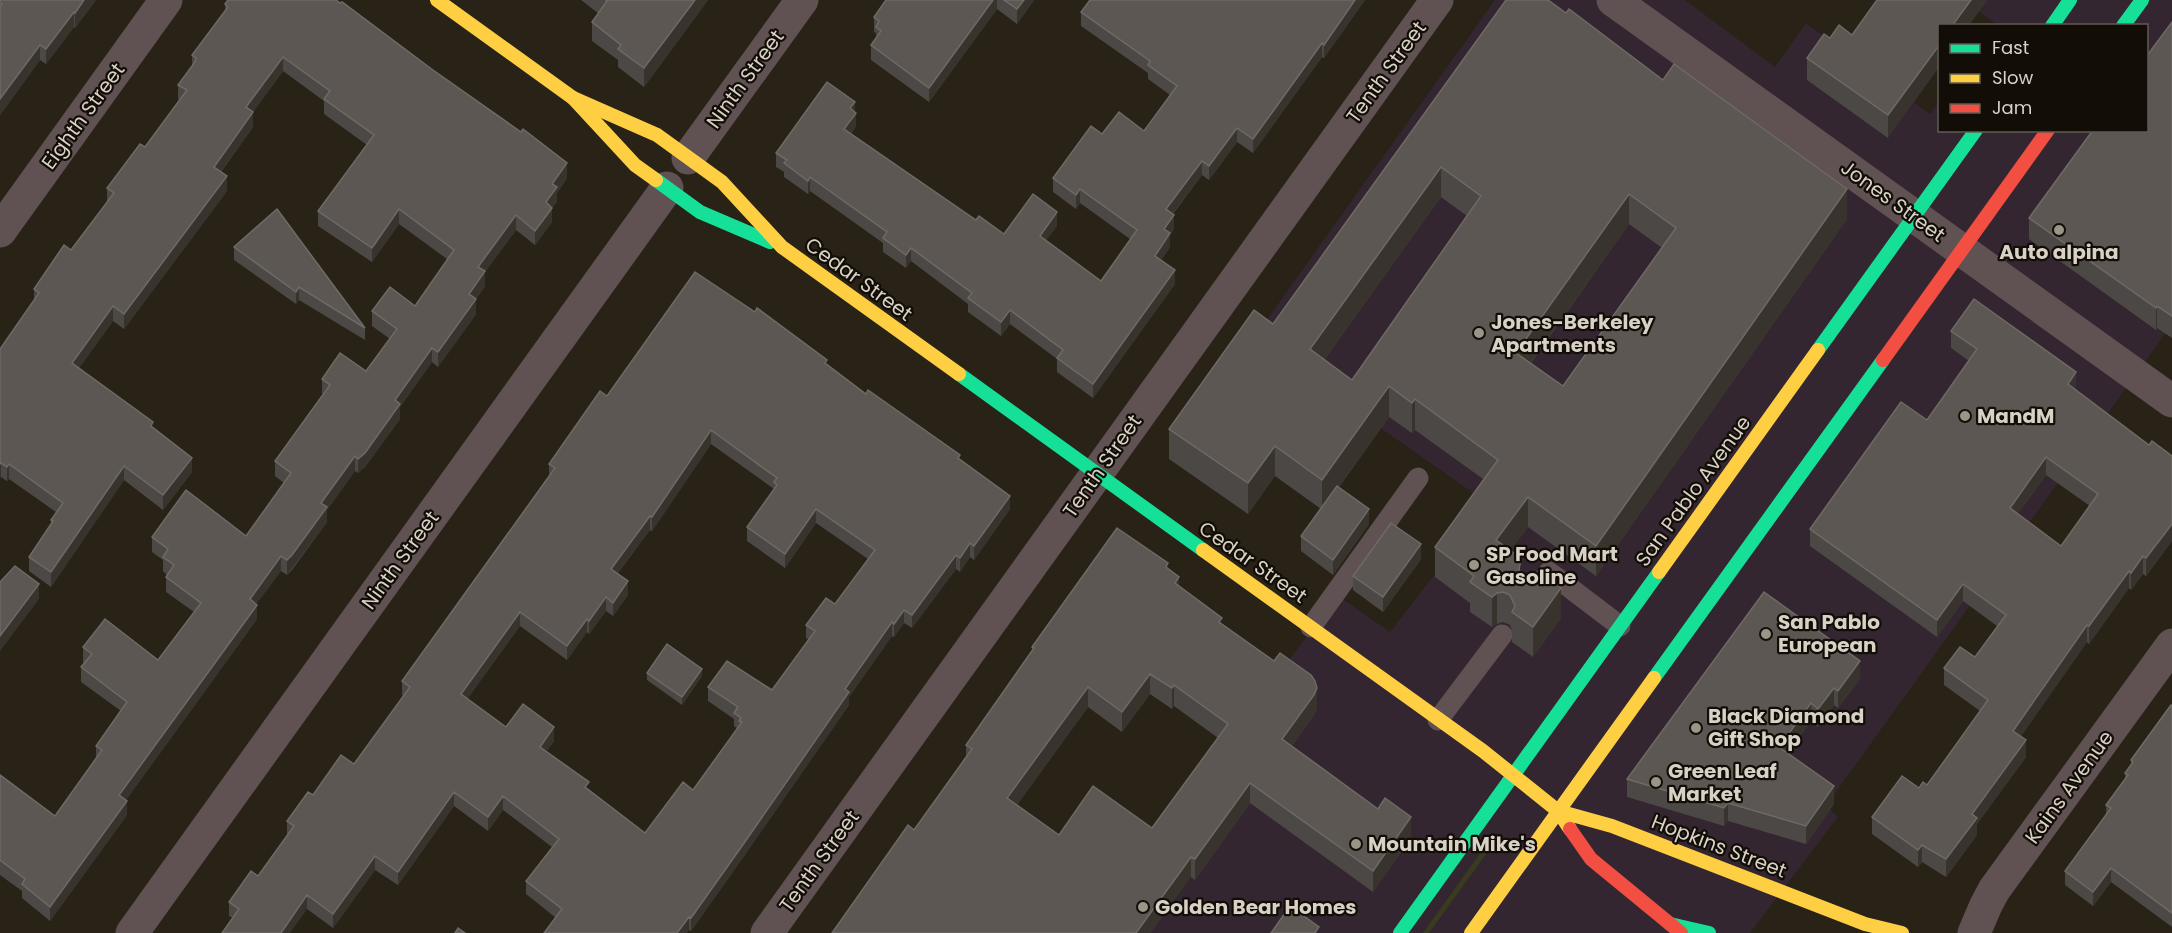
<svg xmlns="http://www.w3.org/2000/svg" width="2172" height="933" viewBox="0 0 2172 933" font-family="Poppins,sans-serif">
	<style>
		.commercial { fill: #332630 }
		.green { fill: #383c1d }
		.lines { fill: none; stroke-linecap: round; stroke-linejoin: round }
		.lane { stroke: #605153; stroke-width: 21 }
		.street { stroke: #605153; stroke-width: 33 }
		.fast { stroke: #16e098; stroke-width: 14 }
		.slow { stroke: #ffcf43; stroke-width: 14 }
		.jam { stroke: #f24e42; stroke-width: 14 }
		.wall { fill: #4c4845; fill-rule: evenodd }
		.shaded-wall { fill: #38332d }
		.building { fill: #5c5753; stroke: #6f6a65; stroke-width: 1.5; fill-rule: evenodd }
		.poi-dot { fill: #9a9489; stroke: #120d06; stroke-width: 2 }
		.labels { text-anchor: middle; stroke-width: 4.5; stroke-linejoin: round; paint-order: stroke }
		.street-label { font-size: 20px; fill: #d8d1c6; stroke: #120d06 }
		.poi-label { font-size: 20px; font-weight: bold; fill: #d8d1c6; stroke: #120d06; text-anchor: start }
	</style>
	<rect width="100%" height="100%" fill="#282217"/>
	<polygon class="commercial" points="1495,0 1685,0 1775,67 1806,23 1930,114 1939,102 1940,130 2146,130 2146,26 1994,25 1995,23 1963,0 2172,0 2172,324 1826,806 1838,817 1750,933 1093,933 1177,813 1337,595 1390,632 1489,504 1253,339"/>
	<polygon class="green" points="1484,848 1488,851 1429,933 1423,933"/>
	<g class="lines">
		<g class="lane">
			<polyline points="1531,596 1549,572 1620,626"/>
			<polyline points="1311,627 1418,478"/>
			<polyline points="1438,720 1502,635"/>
		</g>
		<g class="street">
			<polyline points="1613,0 2172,401"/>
			<polyline points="688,158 802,0"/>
			<polyline points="0,231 166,0"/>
			<polyline points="132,933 667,188"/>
			<polyline points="767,933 1437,0"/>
			<polyline points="1974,933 1986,905 1994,890 2172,645"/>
		</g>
		<g class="fast">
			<polyline points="2052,26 2070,0"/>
			<polyline points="2123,26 2142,0"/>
			<polyline points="656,180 700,212 770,242"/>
			<polyline points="1818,350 1976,130"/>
			<polyline points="959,374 1203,550"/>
			<polyline points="1654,678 1883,360"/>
			<polyline points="1670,924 1709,933"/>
			<polyline points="1400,933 1659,572"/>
		</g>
		<g class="slow">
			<polyline points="437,0 573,98 635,165 656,180"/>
			<polyline points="573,98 657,135 722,182 782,247 959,374"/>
			<polyline points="1203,550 1483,751 1558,811 1570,829"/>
			<polyline points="1659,572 1818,350"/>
			<polyline points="1558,811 1612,826 1865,924 1902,933"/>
			<polyline points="1471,933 1654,678"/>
		</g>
		<g class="jam">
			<polyline points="1883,360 2048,130"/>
			<polyline points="1570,829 1591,859 1681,933"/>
		</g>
	</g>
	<g class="wall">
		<polygon points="0,0 96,0 75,28 74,27 46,64 40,60 0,115"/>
		<polygon points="581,0 708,0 644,87 618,67 618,60 592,41 592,22 598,13"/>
		<polygon points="886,0 1034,0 1017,24 997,9 929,102 871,60 871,45 876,39 876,33 874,32 874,17"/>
		<polygon points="1123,0 1365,0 1324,58 1322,57 1253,153 1237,142 1209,180 1202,175 1173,214 1174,229 1170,235 1170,247 1161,260 1175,284 1093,398 1057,372 1057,359 1010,324 1001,336 968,312 968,304 911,261 906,268 883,252 883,243 810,191 808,194 784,177 784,172 776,167 776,153 855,112 856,126 851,134 976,220 1004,234 1057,226 1046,240 1101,281 1130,239 1080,203 1076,209 1053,192 1053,178 1102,134 1144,131 1170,95 1148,79 1148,73 1081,26 1081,12"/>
		<path d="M1506 0 1847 219 1596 576 1528 527 1510 551 1521 572 1561 618 1533 657 1512 642V631L1510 625 1503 622 1497 624 1492 627 1470 612V603L1435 577V547L1483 479 1415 430 1412 433 1389 417 1339 487 1369 524 1333 575 1301 551V536L1321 509 1275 476 1248 514 1169 459V429L1273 324ZM1441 197 1467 216 1352 380 1324 360ZM1629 224 1662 248 1563 386 1531 363Z"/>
		<polygon points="1987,0 1968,26 1940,26 1888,138 1807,80 1807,58 1830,38 1852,35"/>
		<polygon points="225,4 567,178 557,193 557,202 552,208 552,222 535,245 516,230 485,272 485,286 476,299 476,314 438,367 432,362 400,407 400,419 365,467 358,473 355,471 327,510 327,522 292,570 287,575 281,571 256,604 257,619 126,800 127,815 50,921 22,898 22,891 0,875 0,775 55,816 96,758 96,746 121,711 81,682 81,667 84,663 83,662 83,647 158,660 194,612 166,592 166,577 167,575 163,571 163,560 152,552 152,537 246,536 284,483 275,476 275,461 323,394 322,393 322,379 366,371 390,339 372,326 372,311 415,306 447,259 399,224 372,262 318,226 318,211 367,145 324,114 324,101 283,71 253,112 253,127 221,172 227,191 124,329 113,321 79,368 153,428 192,472 163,510 124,480 51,587 29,571 29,557 51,524 51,520 56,512 9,479 7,481 1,477 0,349 34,300 34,289 71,250 107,202 107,188 145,147 180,100 178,99 178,85 192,67 192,55 225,11"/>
		<polygon points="2172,22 2172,338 2157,328 2156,330 2029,239 2029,218"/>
		<polygon points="234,247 365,328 365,340 299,300 296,304 234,260"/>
		<path d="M1951 331 2076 390 2149 445 2172 456V541L2146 576 2143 574 2131 590 2129 588 2089 644 2087 642 2021 736 2026 757 1977 824V835L1946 877 1922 862 1918 867 1872 834V817L1919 788 1927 785 1980 711 1944 685V668L1975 657 1997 626 1963 601 1937 637 1810 546V529L1927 420 1969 361 1951 348ZM2046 475 2090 506 2061 546 2018 514Z"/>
		<path d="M827 364 866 394 960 459 1010 509 974 560 970 557 960 572 956 569 912 628 904 623 894 637 892 636 849 697V705L742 859 691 931 689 930 556 918 526 894V881L552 847 503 810 488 831 454 806 398 885 375 870 333 928 307 909 233 918 229 916V902L258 876 287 835V821L313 795 354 764 404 696 402 695V681L549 477V464L607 396ZM711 444 774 489 747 527V541L785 568 816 523 868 559 835 604 806 625V638L809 640 772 690 708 687V701L734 719V726L738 729 693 790 645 833 589 790 546 752 554 741 506 727 467 699 520 626 567 660 587 632 589 634 606 611 613 616 628 595 618 573 650 530 652 531Z"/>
		<polygon points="1421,559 1383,612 1353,590 1353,576"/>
		<path d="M1168 568 1179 586 1317 708 1314 715 1292 746 1411 838 1373 892 1250 803 1195 880 1191 877 914 830 966 756V745L1032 651V647ZM1150 694 1172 709 1174 706 1218 738 1152 828 1059 835 1017 805 1088 707 1122 732Z"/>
		<polygon points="1860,661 1860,679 1838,708 1834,705 1818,727 1811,721 1788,753 1834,804 1806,844 1728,821 1724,826 1627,797 1627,779"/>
		<polygon points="647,673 702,676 682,705 647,680"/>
		<polygon points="2172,706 2172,927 2111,882 2093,906 2065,885 2065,871 2106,815 2106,805 2125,779 2125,773 2131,765 2131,760"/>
	</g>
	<g class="shaded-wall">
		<polygon points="84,0 96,0 75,28 75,13"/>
		<polygon points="695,0 708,0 644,87 644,68"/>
		<polygon points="993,0 997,0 997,9 929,102 929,88"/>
		<polygon points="1024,0 1034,0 1017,24 1017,9"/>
		<polygon points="1355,0 1365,0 1324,58 1324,45"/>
		<polygon points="1971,0 1987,0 1968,26 1952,26"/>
		<polygon points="74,12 74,27 46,64 46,49"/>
		<polygon points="1322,43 1322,57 1253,153 1253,139"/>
		<polygon points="1940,44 1940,66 1888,138 1888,115"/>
		<polygon points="40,45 40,60 0,115 0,99"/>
		<polygon points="283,57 283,71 246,122 246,107"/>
		<polygon points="855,102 855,115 856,113 856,126 844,143 844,129 850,108"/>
		<polygon points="253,112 253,127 214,181 214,167"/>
		<polygon points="1237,128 1237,142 1209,180 1209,166"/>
		<polygon points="1202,161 1202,175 1166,222 1166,209"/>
		<polygon points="567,163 567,178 557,193 557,202 552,208 552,222 535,245 535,231 552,184"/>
		<polygon points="1441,167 1441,197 1310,379 1310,349"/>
		<polygon points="227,176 227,191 124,329 124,314"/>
		<polygon points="810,177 810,191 808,194 808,181"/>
		<polygon points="1080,189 1080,203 1076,209 1076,195"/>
		<polygon points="1847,189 1847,219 1596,576 1596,546"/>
		<polygon points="1629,194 1629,224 1516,383 1516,353"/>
		<polygon points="399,209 399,224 372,262 372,248"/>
		<polygon points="1057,212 1057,226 1040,249 1040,236"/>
		<polygon points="516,215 516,230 485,272 485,286 474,303 476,299 476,314 438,367 438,352 469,294 478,267"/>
		<polygon points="1174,215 1174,229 1170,235 1170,247 1155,270 1155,256 1164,229"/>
		<polygon points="911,248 911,261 906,268 906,255"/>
		<polygon points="1175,270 1175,284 1093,398 1093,384"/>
		<polygon points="299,287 299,300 296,304 296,292"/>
		<polygon points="113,306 113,321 72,378 72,363"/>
		<polygon points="2157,306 2157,328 2156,330 2156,308"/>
		<polygon points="1010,310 1010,324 1001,336 1001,322"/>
		<polygon points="432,348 432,362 400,407 400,419 365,467 358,473 358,459 395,400"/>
		<polygon points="2076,372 2076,390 2068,401 2068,384"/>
		<polygon points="1389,386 1389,417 1322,510 1322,480"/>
		<polygon points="1415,399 1415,430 1412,433 1412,403"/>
		<polygon points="711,430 711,444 652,531 652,517"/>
		<polygon points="1275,446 1275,476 1248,514 1248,483"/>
		<polygon points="355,456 355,471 327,510 327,522 287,575 287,560 321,503"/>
		<polygon points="2046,457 2046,475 2010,525 2010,508"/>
		<polygon points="192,458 192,472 163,510 163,495"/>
		<polygon points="1,463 1,477 0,479 0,464"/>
		<polygon points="9,464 9,479 7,481 7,467"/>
		<polygon points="124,466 124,480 51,587 51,572"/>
		<polygon points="1010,496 1010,509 974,560 974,546"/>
		<polygon points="1528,497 1528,527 1496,570 1496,540"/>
		<polygon points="816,509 816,523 785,568 785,554"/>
		<polygon points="1369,509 1369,524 1333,575 1333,560"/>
		<polygon points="650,516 650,530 611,582 611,569"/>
		<polygon points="2172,524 2172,541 2146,576 2146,558"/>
		<polygon points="970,543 970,557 960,572 960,558"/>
		<polygon points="1421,544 1421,559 1383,612 1383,597"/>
		<polygon points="956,555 956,569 912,628 912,615"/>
		<polygon points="281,556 281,571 250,613 250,599"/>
		<polygon points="2143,556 2143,574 2131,590 2131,573"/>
		<polygon points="2129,571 2129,588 2089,644 2089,626"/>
		<polygon points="1179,577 1179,597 1175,583"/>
		<polygon points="628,581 628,595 613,616 613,603"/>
		<polygon points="39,584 39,599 0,651 0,636"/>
		<polygon points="1963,584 1963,601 1937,637 1937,620"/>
		<polygon points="1561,588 1561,618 1533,657 1533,627"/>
		<polygon points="1497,593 1497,624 1492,627 1492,597"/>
		<polygon points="606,597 606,611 589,634 589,621"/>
		<polygon points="257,605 257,619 119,810 119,795"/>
		<polygon points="904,610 904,623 894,637 894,624"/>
		<polygon points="520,612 520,626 461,708 461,694"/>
		<polygon points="587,619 587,632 567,660 567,646"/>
		<polygon points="892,622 892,636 849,697 849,705 742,859 691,931 691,918 845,689"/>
		<polygon points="2087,625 2087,642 2013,748 2013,731"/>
		<polygon points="1860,661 1860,679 1838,708 1838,691"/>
		<polygon points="702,669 702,676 682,705 682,697"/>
		<polygon points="1150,674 1150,694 1122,732 1122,712"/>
		<polygon points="1174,685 1174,706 1172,709 1172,688"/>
		<polygon points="1088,687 1088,707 1007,819 1007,798"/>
		<polygon points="1317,688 1317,708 1314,715 1282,760 1282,739"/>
		<polygon points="1834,688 1834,705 1818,727 1818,709"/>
		<polygon points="1811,703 1811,721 1779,765 1779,747"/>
		<polygon points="554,727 554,741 540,760 540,747"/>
		<polygon points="2026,740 2026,757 1977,824 1977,835 1946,877 1946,859 1972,814"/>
		<polygon points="1250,783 1250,803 1195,880 1195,859"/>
		<polygon points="1834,786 1834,804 1806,844 1806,826"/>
		<polygon points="454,792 454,806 398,885 398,872"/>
		<polygon points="503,796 503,810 488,831 488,817"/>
		<polygon points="127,801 127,815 50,921 50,907"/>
		<polygon points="1728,803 1728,821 1724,826 1724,808"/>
		<polygon points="1411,817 1411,838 1373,892 1373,871"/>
		<polygon points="1922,845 1922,862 1918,867 1918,850"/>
		<polygon points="375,856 375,870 333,928 333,914"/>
		<polygon points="1191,857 1191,877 1151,933 1136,933"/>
		<polygon points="2111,868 2111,882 2093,906 2093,892"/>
		<polygon points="307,895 307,909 290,933 281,933"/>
		<polygon points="689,917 689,930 687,933 677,933"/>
	</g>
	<g class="building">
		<polygon points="0,0 84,0 75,13 74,12 46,49 40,45 0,99 0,7 2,4 0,3"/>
		<polygon points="228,0 336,0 340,3 342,2 433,70 521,132 523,129 567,163 552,184 557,187 546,202 552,208 535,231 516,215 478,267 485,271 469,294 476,299 438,352 432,348 395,400 400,404 365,453 358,459 355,456 321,503 327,507 292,555 287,560 281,556 250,599 257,605 119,795 127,801 50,907 22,884 25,879 0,860 0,775 55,816 102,750 96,746 127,702 81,667 92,654 83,647 105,619 158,660 201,603 166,577 174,565 163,557 168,549 152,537 186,490 246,536 291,473 275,461 330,385 322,379 340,353 366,371 397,329 372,311 390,287 415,306 454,250 399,209 372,248 318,211 374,135 324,99 330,91 283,57 246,107 253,112 214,167 227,176 124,314 113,306 72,363 153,422 151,426 192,458 163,495 124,466 51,572 29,557 53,521 51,520 63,503 9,464 7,467 1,463 0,464 0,349 39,293 34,289 64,245 71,250 114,193 107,188 140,144 145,147 187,90 178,85 195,62 196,58 192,55 228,7 225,4"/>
		<polygon points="606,0 695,0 644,68 618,49 621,45 592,22 607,1"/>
		<polygon points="886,0 993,0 929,88 871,45 881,31 876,27 879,21 874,17"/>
		<polygon points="1004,0 1024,0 1017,9"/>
		<polygon points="1090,0 1355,0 1324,45 1322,43 1253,139 1237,128 1209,166 1202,161 1166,209 1174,215 1164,229 1170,233 1155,256 1175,270 1093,384 1057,358 1063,350 1010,310 1001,322 968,298 972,293 911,248 906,255 883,238 887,232 810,177 808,181 784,163 787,160 776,153 827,82 855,102 850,108 856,113 844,129 976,220 979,216 1004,234 1033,194 1057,212 1040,236 1101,281 1137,230 1080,189 1076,195 1053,178 1091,126 1102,134 1119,112 1144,131 1177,86 1148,65 1150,61 1081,12"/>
		<path d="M1506 0H1548L1566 13 1569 9 1663 80 1674 64 1847 189 1596 546 1528 497 1496 540 1521 558 1519 570 1524 576 1535 578 1541 573 1561 588 1533 627 1512 612 1515 606 1510 595 1503 592 1497 593 1492 597 1470 582 1474 576 1435 547 1498 460 1415 399 1412 403 1389 386 1322 480 1275 446 1248 483 1169 429 1254 310 1273 324ZM1441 167 1481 196 1352 380 1310 349ZM1629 194 1676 228 1563 386 1516 353Z"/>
		<polygon points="1877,0 1971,0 1952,26 1940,26 1940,44 1888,115 1807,58 1824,34 1830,38 1839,25 1852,35"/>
		<polygon points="2172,22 2172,316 2157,306 2156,308 2029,218 2093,130 2146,130 2146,57"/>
		<polygon points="277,209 365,328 299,287 296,292 234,247"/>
		<path d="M695 272 755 312 757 308 827 360 825 363 866 394 868 390 960 455 958 458 1010 496 974 546 970 543 960 558 956 555 912 615 904 610 894 624 892 622 845 689 849 692 742 846 691 918 689 917 677 933H544L562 909 526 881 559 839 503 796 488 817 454 792 398 872 375 856 333 914 307 895 281 933H222L239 909 229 902 251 871 258 876 294 826 287 821 308 792 313 795 341 755 354 764 410 687 402 681 555 468 549 464 600 391 607 396ZM711 430 777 478 774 482 777 485 747 527 785 554 816 509 875 550 835 604 826 598 806 625 815 631 772 690 727 661 708 687 738 707 734 713 741 718 739 721 742 722 693 790 683 782 645 833 585 787 589 782 540 747 554 727 523 704 506 727 461 694 520 612 567 646 587 619 589 621 606 597 613 603 628 581 611 569 650 516 652 517Z"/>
		<path d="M1974 299 2076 372 2068 384 2149 445 2152 441 2172 456V524L2146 558 2143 556 2131 573 2129 571 2089 626 2087 625 2013 731 2026 740 1972 814 1977 818 1946 859 1922 845 1918 850 1872 817 1902 776 1919 788 1923 782 1927 785 1988 700 1944 668 1960 647 1975 657 2006 615 1963 584 1937 620 1810 529 1901 402 1927 420 1977 349 1951 331ZM2046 457 2098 494 2061 546 2010 508Z"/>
		<polygon points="1337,486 1369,509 1333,560 1301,536"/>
		<polygon points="1391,523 1421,544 1383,597 1353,576"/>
		<path d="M1117 528 1168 563 1166 567 1179 577 1175 583 1222 618 1219 622 1274 661 1280 653 1311 675 1315 681 1317 688 1314 695 1282 739 1378 809 1385 798 1411 817 1373 871 1250 783 1195 859 1191 857 1136 933H832L908 825 914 830 972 749 966 745 1034 648 1032 647ZM1150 674 1172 688 1174 685 1228 724 1152 828 1093 786 1059 835 1007 798 1088 687 1122 712Z"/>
		<polygon points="15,566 39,584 0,636 0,582"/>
		<polygon points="1764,592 1860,661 1838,691 1834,688 1818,709 1811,703 1779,747 1834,786 1806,826 1728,803 1724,808 1627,779"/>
		<polygon points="667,644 702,669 682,697 647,673"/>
		<polygon points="2171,705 2172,706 2172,913 2111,868 2093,892 2065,871 2111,808 2106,805 2128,775 2125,773 2133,762 2131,760"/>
		<polygon points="1290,906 1319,927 1315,933 1271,933"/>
		<polygon points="458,928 465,933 455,933"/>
	</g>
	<g class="poi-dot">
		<circle cx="2059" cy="230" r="6"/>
		<circle cx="1479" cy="333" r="6"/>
		<circle cx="1965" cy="416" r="6"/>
		<circle cx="1474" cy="565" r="6"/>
		<circle cx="1766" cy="634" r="6"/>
		<circle cx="1696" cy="728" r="6"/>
		<circle cx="1656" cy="782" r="6"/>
		<circle cx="1356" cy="844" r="6"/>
		<circle cx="1143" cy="907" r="6"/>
	</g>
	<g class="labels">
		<g class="street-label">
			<text transform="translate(1386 72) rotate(-54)" y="7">Tenth Street</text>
			<text transform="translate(745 79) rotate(-54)" y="7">Ninth Street</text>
			<text transform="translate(83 116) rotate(-54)" y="7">Eighth Street</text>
			<text transform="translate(1893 201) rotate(36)" y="7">Jones Street</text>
			<text transform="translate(859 279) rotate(36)" y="7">Cedar Street</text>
			<text transform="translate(1102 466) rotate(-55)" y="7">Tenth Street</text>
			<text transform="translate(1693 491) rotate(-54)" y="7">San Pablo Avenue</text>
			<text transform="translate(400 560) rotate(-54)" y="7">Ninth Street</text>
			<text transform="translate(1253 562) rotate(35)" y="7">Cedar Street</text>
			<text transform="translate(2069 787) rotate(-54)" y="7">Kains Avenue</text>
			<text transform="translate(1719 846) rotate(21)" y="7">Hopkins Street</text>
			<text transform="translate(819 861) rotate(-54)" y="7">Tenth Street</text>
		</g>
		<g class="poi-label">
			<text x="2059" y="259" text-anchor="middle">Auto alpina</text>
			<text x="1491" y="329">Jones-Berkeley<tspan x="1491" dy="23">Apartments</tspan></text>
			<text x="1977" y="423">MandM</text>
			<text x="1486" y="561">SP Food Mart<tspan x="1486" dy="23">Gasoline</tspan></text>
			<text x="1778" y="629">San Pablo<tspan x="1778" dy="23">European</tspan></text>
			<text x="1708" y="723">Black Diamond<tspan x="1708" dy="23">Gift Shop</tspan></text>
			<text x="1668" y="778">Green Leaf<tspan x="1668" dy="23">Market</tspan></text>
			<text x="1368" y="851">Mountain Mike's</text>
			<text x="1155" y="914">Golden Bear Homes</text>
		</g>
	</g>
	<rect x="1938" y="24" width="210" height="108" fill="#120d06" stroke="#615b53" stroke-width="1.5"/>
	<rect x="1950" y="44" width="30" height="9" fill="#16e098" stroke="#615b53" stroke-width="1.5"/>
	<text x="1992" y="54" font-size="18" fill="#d8d1c6">Fast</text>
	<rect x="1950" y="74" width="30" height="9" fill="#ffcf43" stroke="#615b53" stroke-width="1.5"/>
	<text x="1992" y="84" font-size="18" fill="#d8d1c6">Slow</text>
	<rect x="1950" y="104" width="30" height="9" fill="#f24e42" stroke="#615b53" stroke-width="1.5"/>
	<text x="1992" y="114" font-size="18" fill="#d8d1c6">Jam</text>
</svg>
